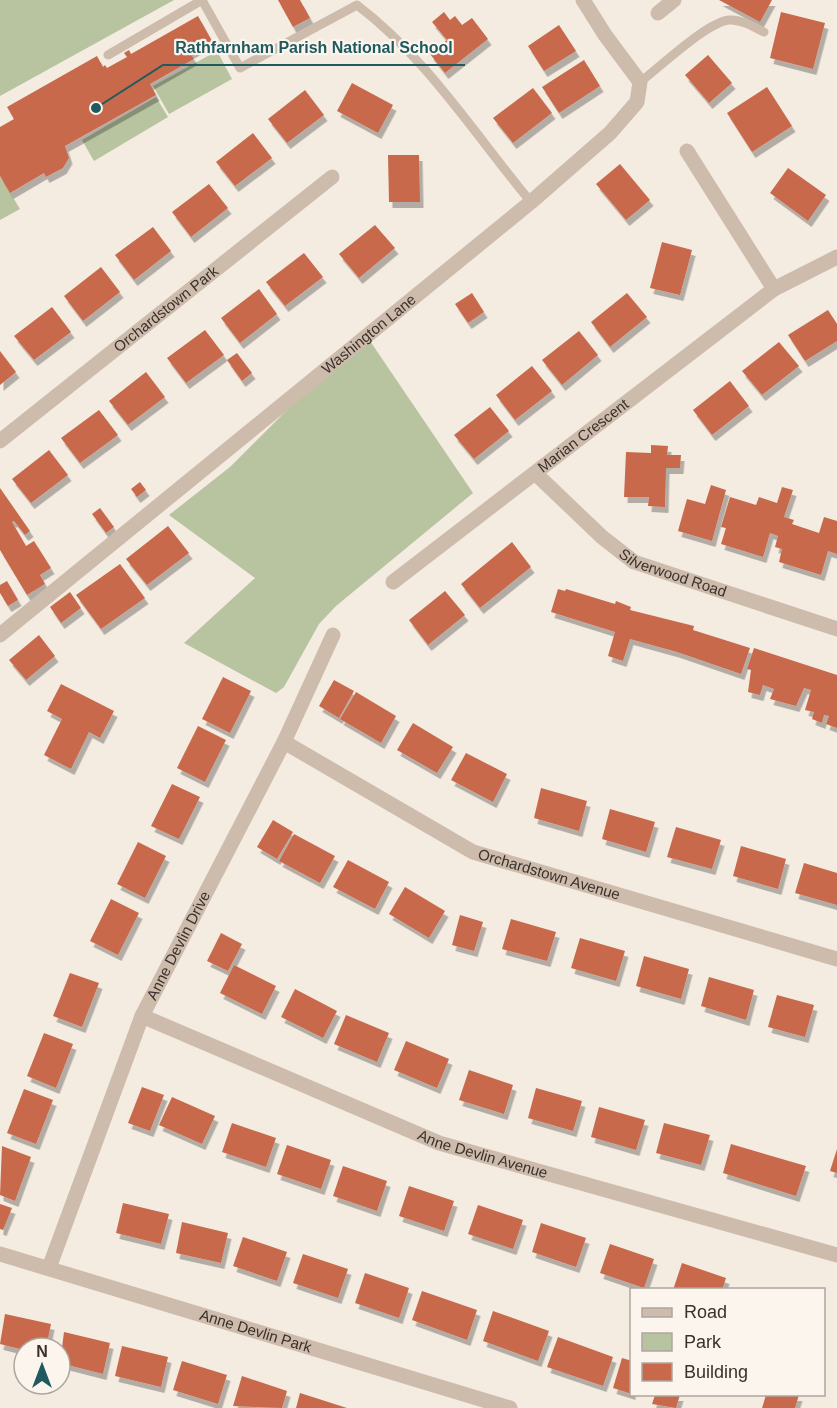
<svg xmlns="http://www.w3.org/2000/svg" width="837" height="1408" viewBox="0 0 837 1408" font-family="Helvetica,sans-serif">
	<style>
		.green { fill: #b8c4a0 }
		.building { fill: #c8694b; filter: url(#shadow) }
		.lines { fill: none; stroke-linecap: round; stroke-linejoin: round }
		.service { stroke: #cdbbac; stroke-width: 9 }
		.minor { stroke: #cdbbac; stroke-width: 15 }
		.labels { text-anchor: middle; stroke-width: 4.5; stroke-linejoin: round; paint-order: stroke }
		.street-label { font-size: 15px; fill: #3b302b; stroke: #fbf5ee }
		.leader { fill: none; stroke: #1f5a5e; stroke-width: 2 }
		.callout-dot { fill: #1f5a5e; stroke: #fbf5ee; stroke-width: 2 }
		.callout-label { font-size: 16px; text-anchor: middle; font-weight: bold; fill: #1f5a5e; stroke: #fbf5ee; stroke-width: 4.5; stroke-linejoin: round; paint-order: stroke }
	</style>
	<defs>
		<filter id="shadow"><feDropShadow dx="3.5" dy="6" stdDeviation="0" flood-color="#0004"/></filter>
	</defs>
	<rect width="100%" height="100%" fill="#f4ebe1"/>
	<g class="green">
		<polygon points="0,0 174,0 0,96"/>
		<polygon points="217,51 232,79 169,114 153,86"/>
		<polygon points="156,97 168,117 94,161 82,140"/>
		<polygon points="0,176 20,209 0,220"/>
		<polygon points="370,341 473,493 336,606 319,624 284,687 276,693 184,643 255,578 169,515 230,467 300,397"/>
	</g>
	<g class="building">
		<polygon points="278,0 300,0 310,18 293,27"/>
		<polygon points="719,0 772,0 760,22"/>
		<polygon points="444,12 450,20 455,16 462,25 472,18 488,39 445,73 430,54 447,40 432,22"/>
		<polygon points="781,12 825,23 813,69 770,58"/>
		<polygon points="198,16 212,41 190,53 194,59 150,84 156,95 65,146 69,158 63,168 46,177 44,173 10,193 0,176 0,127 14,119 7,107 97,56 103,67 105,65 107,68 127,57 124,53 129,50 131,54"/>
		<polygon points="559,25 576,51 544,71 528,46"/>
		<polygon points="708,55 732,83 709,103 685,75"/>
		<polygon points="584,60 600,86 559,113 542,87"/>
		<polygon points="352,83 393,105 378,133 337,111"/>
		<polygon points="767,87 792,126 752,152 727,113"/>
		<polygon points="533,88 552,113 513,143 493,118"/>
		<polygon points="305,90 324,115 287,143 268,119"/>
		<polygon points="253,133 272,158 235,186 216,162"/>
		<polygon points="388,155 419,155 420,202 389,202"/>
		<polygon points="620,164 650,200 626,220 596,184"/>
		<polygon points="788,168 826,195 808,221 770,193"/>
		<polygon points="209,184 228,208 191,237 172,212"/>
		<polygon points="375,225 395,248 359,278 339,254"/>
		<polygon points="153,227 171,251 134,280 115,255"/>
		<polygon points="662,242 692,250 680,295 650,288"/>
		<polygon points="304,253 323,277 285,306 266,282"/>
		<polygon points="101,267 120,292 83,321 64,296"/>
		<polygon points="259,289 277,314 240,343 221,318"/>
		<polygon points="472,293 484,312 468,323 455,304"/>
		<polygon points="627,293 647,317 610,347 591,322"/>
		<polygon points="52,307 71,332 34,360 14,336"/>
		<polygon points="828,310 837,324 837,341 805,361 788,335"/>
		<polygon points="205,330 224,355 186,383 167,358"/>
		<polygon points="579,331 598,355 562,385 542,360"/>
		<polygon points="779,342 799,366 762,395 742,371"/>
		<polygon points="0,351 16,372 0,385"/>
		<polygon points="237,353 252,373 242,381 227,360"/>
		<polygon points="532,366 552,391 515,420 496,395"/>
		<polygon points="146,372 165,397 128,425 109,401"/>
		<polygon points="730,381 749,406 712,435 693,410"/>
		<polygon points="490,407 509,431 474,459 454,435"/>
		<polygon points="99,410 118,435 80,463 61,438"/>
		<polygon points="651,445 668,446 667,455 681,455 680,468 666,468 665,507 648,506 649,497 624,497 626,452 651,453"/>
		<polygon points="49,450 68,475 31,503 12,479"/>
		<polygon points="140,482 146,490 137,497 131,489"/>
		<polygon points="711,485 726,490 712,541 678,531 687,499 705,504"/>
		<polygon points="782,487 793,490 784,517 794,520 792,524 819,533 824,517 837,521 837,554 828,551 821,575 779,562 782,549 775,547 778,536 770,533 763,557 721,544 726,528 721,527 730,497 756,505 759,497 777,503"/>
		<polygon points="0,488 30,531 25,535 14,521 12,522 26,546 34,541 51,568 40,575 45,584 27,595 0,550"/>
		<polygon points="100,508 114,527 106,533 92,514"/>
		<polygon points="168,526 189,553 147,585 126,559"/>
		<polygon points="512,542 531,567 480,608 461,584"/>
		<polygon points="120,564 145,598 101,629 76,595"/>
		<polygon points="7,581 18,600 8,606 0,593 0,585"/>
		<polygon points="558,589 565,591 566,589 615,604 616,601 631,607 630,610 694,626 693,630 750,648 741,674 677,652 630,639 623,661 608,656 615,632 551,612"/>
		<polygon points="445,591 465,615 428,645 409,620"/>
		<polygon points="70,592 81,608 61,623 50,607"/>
		<polygon points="39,635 55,656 26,680 9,660"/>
		<polygon points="754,648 837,675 837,728 826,724 829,716 824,715 822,723 812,719 814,712 805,710 811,690 804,688 796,706 770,699 774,689 763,685 760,695 748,692 751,670 747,669"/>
		<polygon points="223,677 251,691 230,733 202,719"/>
		<polygon points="334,680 354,691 339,718 319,706"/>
		<polygon points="61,684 114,711 100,738 89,732 71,769 44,755 62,719 47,711"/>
		<polygon points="356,692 396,716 381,743 340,719"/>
		<polygon points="413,723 453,747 437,773 397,750"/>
		<polygon points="198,726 226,740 205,782 177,768"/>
		<polygon points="466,753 507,774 493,802 451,780"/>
		<polygon points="172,784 200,797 179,839 151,826"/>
		<polygon points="541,788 587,801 579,831 534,818"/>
		<polygon points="610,809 655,822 646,852 602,839"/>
		<polygon points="273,820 293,832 277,859 257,847"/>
		<polygon points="676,827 721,840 712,869 667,857"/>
		<polygon points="294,834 335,856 320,883 279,861"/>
		<polygon points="138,842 166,856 145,898 117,884"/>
		<polygon points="741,846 786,859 778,889 733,876"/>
		<polygon points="348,860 389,882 375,909 333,887"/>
		<polygon points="804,863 837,873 837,905 795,893"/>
		<polygon points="405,887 445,911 429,938 389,914"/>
		<polygon points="111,899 139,913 118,955 90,941"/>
		<polygon points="460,915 483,922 474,951 452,945"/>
		<polygon points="511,919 556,932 547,961 502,949"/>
		<polygon points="221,933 242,944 228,971 207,961"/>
		<polygon points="580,938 625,951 616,981 571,968"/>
		<polygon points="644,956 689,969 681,999 636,986"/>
		<polygon points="234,965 276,986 262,1014 220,993"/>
		<polygon points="70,973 99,983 82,1027 53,1016"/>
		<polygon points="709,977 754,990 746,1020 701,1006"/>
		<polygon points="295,989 337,1011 323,1038 281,1017"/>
		<polygon points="777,995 814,1005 805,1037 768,1027"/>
		<polygon points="346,1015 389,1033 377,1062 334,1044"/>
		<polygon points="44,1033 73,1044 56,1088 27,1076"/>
		<polygon points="406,1041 449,1059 437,1088 394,1070"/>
		<polygon points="469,1070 513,1085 504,1114 459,1100"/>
		<polygon points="142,1087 164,1095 150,1131 128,1123"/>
		<polygon points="536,1088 582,1101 573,1131 528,1118"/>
		<polygon points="24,1089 53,1100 36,1144 7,1133"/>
		<polygon points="172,1097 215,1116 202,1144 159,1125"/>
		<polygon points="599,1107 645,1120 636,1150 591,1137"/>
		<polygon points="232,1123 276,1138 266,1167 222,1152"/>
		<polygon points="664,1123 710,1135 701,1165 656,1153"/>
		<polygon points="731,1144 806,1166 796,1196 723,1173"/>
		<polygon points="287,1145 331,1160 321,1189 277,1174"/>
		<polygon points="2,1146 31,1157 15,1201 0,1195"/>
		<polygon points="837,1149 837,1173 830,1171"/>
		<polygon points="343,1166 387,1181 377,1211 333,1196"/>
		<polygon points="409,1186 454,1201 444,1231 399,1216"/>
		<polygon points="123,1203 169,1214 161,1244 116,1233"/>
		<polygon points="0,1204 12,1208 3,1230 0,1229"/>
		<polygon points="478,1205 523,1220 513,1249 468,1234"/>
		<polygon points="182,1222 228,1233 221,1263 176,1253"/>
		<polygon points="541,1223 586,1238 576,1267 532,1252"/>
		<polygon points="243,1237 287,1252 277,1281 233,1266"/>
		<polygon points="610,1244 654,1259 644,1288 600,1273"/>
		<polygon points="303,1254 348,1269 338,1298 293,1283"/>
		<polygon points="682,1263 726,1278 722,1290 673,1290"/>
		<polygon points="365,1273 409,1288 399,1318 355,1303"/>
		<polygon points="422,1291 477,1310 467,1340 412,1320"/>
		<polygon points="493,1311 549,1331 538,1361 483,1341"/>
		<polygon points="5,1314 51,1324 46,1348 24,1350 0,1344"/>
		<polygon points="64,1332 110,1343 103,1374 60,1363"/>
		<polygon points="558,1337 613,1357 603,1386 547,1367"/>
		<polygon points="122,1346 168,1357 161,1387 115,1376"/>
		<polygon points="622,1358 632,1361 632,1394 613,1388"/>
		<polygon points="182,1361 227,1375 218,1404 173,1390"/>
		<polygon points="242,1376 287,1391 282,1408 233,1406"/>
		<polygon points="300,1393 347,1408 296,1408"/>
		<polygon points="655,1395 680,1395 676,1408 652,1404"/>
		<polygon points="766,1395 799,1395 795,1408 762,1408"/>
	</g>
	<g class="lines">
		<g class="service">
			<path d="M202 0 240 68 357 5C427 58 475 135 531 202"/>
			<polyline points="108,55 202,0"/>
			<path d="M640 82C660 67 707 22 729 20 741 19 754 27 764 32"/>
		</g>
		<g class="minor">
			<polyline points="658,13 674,0"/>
			<polyline points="687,151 774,289"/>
			<path id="s1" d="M0 441 332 177"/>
			<path id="s2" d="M536 474 602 537 634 562 837 629"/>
			<path id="s3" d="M393 582 774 289 837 257"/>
			<path id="s4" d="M0 635 531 202 610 133 637 102 640 82 605 35 583 0"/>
			<path id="s5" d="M284 742 473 852 837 959"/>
			<path id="s6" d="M142 1016 439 1143 837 1255"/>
			<path id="s7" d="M0 1254 510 1408"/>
			<path id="s8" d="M49 1268 142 1016 284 742 333 635"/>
		</g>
	</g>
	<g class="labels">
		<g class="street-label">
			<text dy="5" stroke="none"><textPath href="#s1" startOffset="212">Orchardstown Park</textPath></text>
			<text dy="5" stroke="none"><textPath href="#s4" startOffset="476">Washington Lane</textPath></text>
			<text dy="5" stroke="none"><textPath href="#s3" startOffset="240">Marian Crescent</textPath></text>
			<text dy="5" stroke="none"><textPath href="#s2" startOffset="172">Silverwood Road</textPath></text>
			<text dy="5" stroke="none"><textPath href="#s5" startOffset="298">Orchardstown Avenue</textPath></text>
			<text dy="5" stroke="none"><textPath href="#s8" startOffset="348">Anne Devlin Drive</textPath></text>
			<text dy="5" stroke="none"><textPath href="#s6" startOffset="368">Anne Devlin Avenue</textPath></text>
			<text dy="5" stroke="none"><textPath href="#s7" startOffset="267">Anne Devlin Park</textPath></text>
		</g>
	</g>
	<path class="leader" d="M96 108L163 65H465"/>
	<circle class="callout-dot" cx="96" cy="108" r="6"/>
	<g class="callout-label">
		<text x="314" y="53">Rathfarnham Parish National School</text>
	</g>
	<rect x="630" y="1288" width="195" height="108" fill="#fbf5ee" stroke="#aea6a0" stroke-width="1.5"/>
	<rect x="642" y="1308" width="30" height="9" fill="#cdbbac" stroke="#aea6a0" stroke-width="1.5"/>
	<text x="684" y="1318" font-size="18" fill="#3b302b">Road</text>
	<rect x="642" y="1333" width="30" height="18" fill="#b8c4a0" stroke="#aea6a0" stroke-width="1.5"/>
	<text x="684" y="1348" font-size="18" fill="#3b302b">Park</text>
	<rect x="642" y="1363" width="30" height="18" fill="#c8694b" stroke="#aea6a0" stroke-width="1.5"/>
	<text x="684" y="1378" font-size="18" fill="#3b302b">Building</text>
	<g transform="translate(42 1366)"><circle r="28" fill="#fbf5ee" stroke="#aea6a0" stroke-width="1.5"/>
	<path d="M0-4.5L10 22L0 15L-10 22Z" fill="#1f5a5e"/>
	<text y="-9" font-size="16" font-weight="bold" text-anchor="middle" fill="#3b302b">N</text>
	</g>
</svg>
